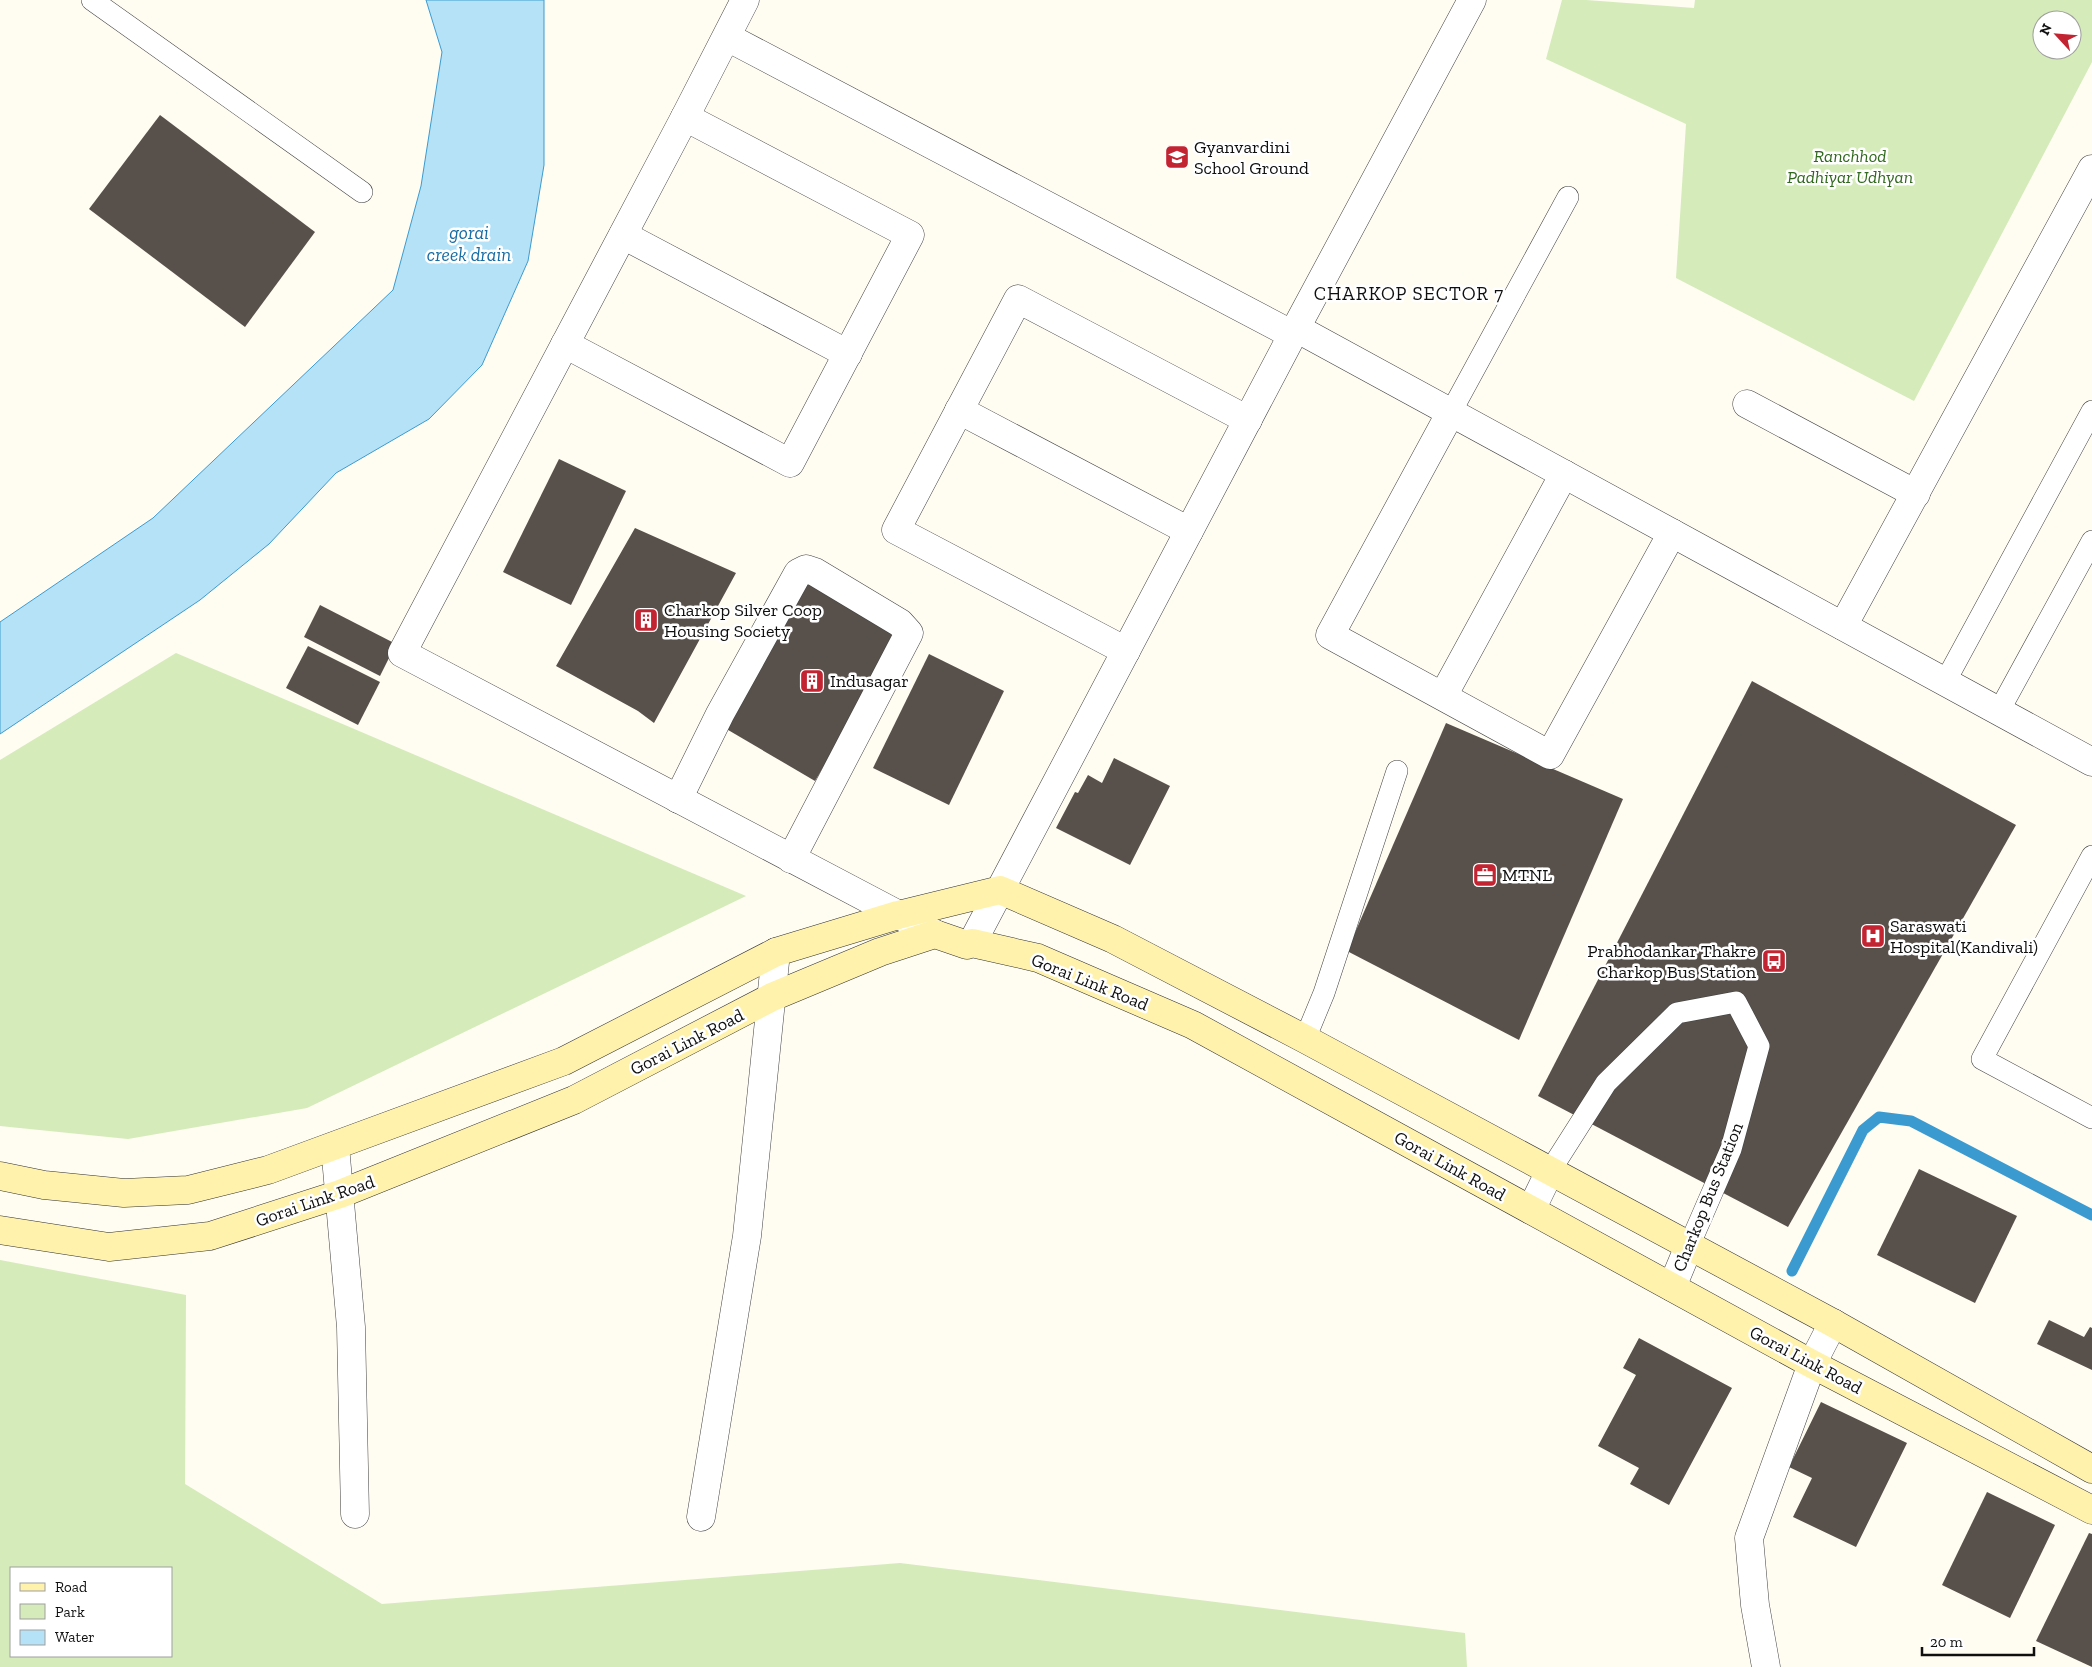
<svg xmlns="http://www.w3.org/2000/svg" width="2092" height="1667" viewBox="0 0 2092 1667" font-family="'Zilla Slab',serif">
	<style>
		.green { fill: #d5ebba; fill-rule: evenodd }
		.water { fill: #b5e2f7; stroke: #3b9bd0 }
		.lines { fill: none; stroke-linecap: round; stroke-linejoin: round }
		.stream { stroke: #3b9bd0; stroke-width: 11 }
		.building { fill: #58504b }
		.service-casing { stroke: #424242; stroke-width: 22 }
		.minor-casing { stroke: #424242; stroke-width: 29 }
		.secondary-casing { stroke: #313131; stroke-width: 29 }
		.service { stroke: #fff; stroke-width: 21 }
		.minor { stroke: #fff; stroke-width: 28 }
		.secondary { stroke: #fff2ad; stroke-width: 28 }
		.labels { text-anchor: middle; stroke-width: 5; stroke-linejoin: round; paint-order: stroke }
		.poi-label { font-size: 18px; fill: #0f0f0f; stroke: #fff; text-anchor: start }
		.park-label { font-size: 18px; font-style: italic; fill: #30691d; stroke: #fff }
		.street-label { font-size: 18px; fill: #0f0f0f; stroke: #fff }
		.water-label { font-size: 19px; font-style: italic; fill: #156ca5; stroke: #fff }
		.neighbourhood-label { font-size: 19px; letter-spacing: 1px; fill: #0f0f0f; stroke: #fff }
	</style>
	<rect width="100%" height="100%" fill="#fffcf2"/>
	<g class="green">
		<path d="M1562 0H1586L1694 8 1695 0H2092V62L1914 401 1676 278 1686 124 1546 59ZM2042 20H2072V50H2042Z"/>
		<polygon points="176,653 746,896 307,1108 128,1139 0,1126 0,760"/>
		<path d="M0 1260 186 1295 185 1484 382 1604 900 1563 1465 1633 1467 1667H0ZM171 1568V1656H11V1568Z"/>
	</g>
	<polygon class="water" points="426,0 544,0 544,165 528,261 482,365 429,419 336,473 269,544 200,600 0,734 0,622 153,518 393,290 421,186 442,52"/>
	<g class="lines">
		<polyline class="stream" points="1792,1271 1863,1130 1879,1117 1911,1121 2092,1215"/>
	</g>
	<g class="building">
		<polygon points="160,115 315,232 245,327 89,209"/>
		<polygon points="559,459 626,491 571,605 503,572"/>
		<polygon points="635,528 736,573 654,723 638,711 556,666"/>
		<polygon points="808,582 901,636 815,781 723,727"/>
		<polygon points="320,605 396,644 380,676 304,637"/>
		<polygon points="308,646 380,682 358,725 286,688"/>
		<polygon points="929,654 1004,691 949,805 873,768"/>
		<polygon points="1752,681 2016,825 1788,1227 1538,1096"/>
		<polygon points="1446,723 1623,799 1519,1040 1347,951"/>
		<polygon points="1114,758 1170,786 1130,865 1056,828 1075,792 1078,793 1088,775 1102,783"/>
		<polygon points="1919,1169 2017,1216 1975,1303 1877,1255"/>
		<polygon points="2049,1320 2084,1337 2090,1327 2092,1328 2092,1370 2037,1344"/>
		<polygon points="1639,1338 1732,1388 1669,1505 1630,1484 1639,1468 1598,1446 1636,1375 1623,1368"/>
		<polygon points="1821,1402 1907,1443 1856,1547 1793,1517 1812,1478 1789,1467"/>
		<polygon points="1987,1492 2055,1525 2010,1618 1942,1585"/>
		<polygon points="2089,1533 2092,1534 2092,1667 2036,1641"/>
	</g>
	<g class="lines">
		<defs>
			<g id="service">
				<polyline points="92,0 362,192"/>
				<polyline points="1451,412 1568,197"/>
				<polyline points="1945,682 2092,411"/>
				<polyline points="1999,711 2092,541"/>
				<polyline points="2092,856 1982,1059 2092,1118"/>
				<polyline points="1305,1039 1324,993 1397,771"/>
				<polyline points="1550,1171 1606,1083 1677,1013 1736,1002 1759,1046 1731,1149 1689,1246"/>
			</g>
			<g id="minor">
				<polyline points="745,0 685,117 402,653 935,934"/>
				<polyline points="727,37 1293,335"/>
				<polyline points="623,235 848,354"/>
				<polyline points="1296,328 2092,762"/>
				<polyline points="565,344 790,463 910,235 685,117"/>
				<polyline points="1747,404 1916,494"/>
				<polyline points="959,410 1189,531"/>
				<polyline points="1451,412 1330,635 1550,755 1672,533"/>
				<polyline points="1843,626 2092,169"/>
				<polyline points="1126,651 896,530 1018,299 1248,420"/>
				<polyline points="1443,696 1564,474"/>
				<polyline points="678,799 720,714 798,573 806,569 815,572 900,623 909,633 791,859"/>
				<polyline points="972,943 1296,328 1472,0"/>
				<polyline points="335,1146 351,1327 355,1514"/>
				<polyline points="1531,1210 1550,1171"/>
				<polyline points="1672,1287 1689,1246"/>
				<polyline points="701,1517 747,1236 776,952"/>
				<polyline points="1766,1667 1755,1605 1749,1538 1812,1364 1833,1323"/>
			</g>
			<g id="secondary">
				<polyline points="0,1176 44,1185 124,1193 188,1190 268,1170 564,1061 776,952 898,915 1000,890 1113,939 1305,1039 1833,1323 2092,1469"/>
				<polyline points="0,1230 109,1247 210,1236 340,1194 574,1100 772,997 880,952 935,934 967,945 972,943 1038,958 1193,1025 1812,1364 2092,1510"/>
			</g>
		</defs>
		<use href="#service" class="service-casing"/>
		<use href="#minor" class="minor-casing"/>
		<use href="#secondary" class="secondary-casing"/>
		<use href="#service" class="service"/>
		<use href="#minor" class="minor"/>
		<use href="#secondary" class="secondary"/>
	</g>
	<defs>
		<symbol id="school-square" viewBox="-11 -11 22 22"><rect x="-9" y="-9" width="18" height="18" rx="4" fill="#c32432" stroke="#fff"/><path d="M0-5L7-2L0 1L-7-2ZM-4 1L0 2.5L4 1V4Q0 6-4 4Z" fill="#fff"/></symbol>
		<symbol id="building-square" viewBox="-11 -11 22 22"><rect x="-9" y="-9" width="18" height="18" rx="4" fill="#c32432" stroke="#fff"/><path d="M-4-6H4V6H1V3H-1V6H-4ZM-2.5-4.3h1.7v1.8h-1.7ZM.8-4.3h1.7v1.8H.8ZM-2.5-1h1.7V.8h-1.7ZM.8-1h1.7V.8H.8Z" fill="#fff"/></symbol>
		<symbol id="office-square" viewBox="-11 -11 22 22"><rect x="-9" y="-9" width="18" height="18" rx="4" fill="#c32432" stroke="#fff"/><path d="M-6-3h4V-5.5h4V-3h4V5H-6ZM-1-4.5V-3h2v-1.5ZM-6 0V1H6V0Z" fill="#fff"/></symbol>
		<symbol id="hospital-square" viewBox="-11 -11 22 22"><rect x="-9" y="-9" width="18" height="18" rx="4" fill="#c32432" stroke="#fff"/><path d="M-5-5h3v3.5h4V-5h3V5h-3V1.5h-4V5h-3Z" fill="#fff"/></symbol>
		<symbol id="bus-square" viewBox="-11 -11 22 22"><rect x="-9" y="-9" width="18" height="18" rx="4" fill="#c32432" stroke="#fff"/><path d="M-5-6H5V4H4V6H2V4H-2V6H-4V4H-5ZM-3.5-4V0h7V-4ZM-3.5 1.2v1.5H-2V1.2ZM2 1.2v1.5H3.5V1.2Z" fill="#fff"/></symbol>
	</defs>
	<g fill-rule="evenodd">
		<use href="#school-square" x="1163" y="143" width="28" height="28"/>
		<use href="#building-square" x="632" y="606" width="28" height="28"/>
		<use href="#building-square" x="798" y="667" width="28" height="28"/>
		<use href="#office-square" x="1471" y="861" width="28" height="28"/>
		<use href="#hospital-square" x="1859" y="922" width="28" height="28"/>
		<use href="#bus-square" x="1760" y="947" width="28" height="28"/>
	</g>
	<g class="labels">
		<g class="poi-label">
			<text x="1194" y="153">Gyanvardini<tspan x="1194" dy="21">School Ground</tspan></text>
			<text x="664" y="616">Charkop Silver Coop<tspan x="664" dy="21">Housing Society</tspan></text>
			<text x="830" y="687">Indusagar</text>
			<text x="1502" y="881">MTNL</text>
			<text x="1890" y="932">Saraswati<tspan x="1890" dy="21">Hospital(Kandivali)</tspan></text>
			<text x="1756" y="957" text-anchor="end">Prabhodankar Thakre<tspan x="1756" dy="21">Charkop Bus Station</tspan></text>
		</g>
		<g class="park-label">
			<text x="1850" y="162">Ranchhod<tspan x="1850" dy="21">Padhiyar Udhyan</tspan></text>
		</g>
		<g class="street-label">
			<text transform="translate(1090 982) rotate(22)" y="6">Gorai Link Road</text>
			<text transform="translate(687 1042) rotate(-27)" y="6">Gorai Link Road</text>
			<text transform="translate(1450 1166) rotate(29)" y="6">Gorai Link Road</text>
			<text transform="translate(1708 1197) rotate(-68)" y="6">Charkop Bus Station</text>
			<text transform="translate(315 1201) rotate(-19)" y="6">Gorai Link Road</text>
			<text transform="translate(1806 1360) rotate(28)" y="6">Gorai Link Road</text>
		</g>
		<g class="water-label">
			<text x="469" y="239">gorai<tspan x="469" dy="22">creek drain</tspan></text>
		</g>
		<g class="neighbourhood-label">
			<text x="1409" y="300">CHARKOP SECTOR 7</text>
		</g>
	</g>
	<rect x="10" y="1567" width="162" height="90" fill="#ffffff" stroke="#9f9f9f"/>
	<rect x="20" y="1583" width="25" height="8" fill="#fff2ad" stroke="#9f9f9f"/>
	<text x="55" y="1592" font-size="15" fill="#0f0f0f">Road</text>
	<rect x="20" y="1604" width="25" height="15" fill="#d5ebba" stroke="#9f9f9f"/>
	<text x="55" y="1617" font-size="15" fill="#0f0f0f">Park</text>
	<rect x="20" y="1630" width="25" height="15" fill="#b5e2f7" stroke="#9f9f9f"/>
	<text x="55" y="1642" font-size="15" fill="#0f0f0f">Water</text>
	<g transform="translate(2057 35) rotate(296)"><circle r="24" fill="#ffffff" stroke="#9f9f9f"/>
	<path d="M0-4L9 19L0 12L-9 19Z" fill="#c32432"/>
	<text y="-8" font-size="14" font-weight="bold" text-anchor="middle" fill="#0f0f0f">N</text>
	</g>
	<path d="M1922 1647v8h112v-8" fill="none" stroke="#0f0f0f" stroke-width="2.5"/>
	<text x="1930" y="1647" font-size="15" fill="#0f0f0f" stroke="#ffffff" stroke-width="4" paint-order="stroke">20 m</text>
</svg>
